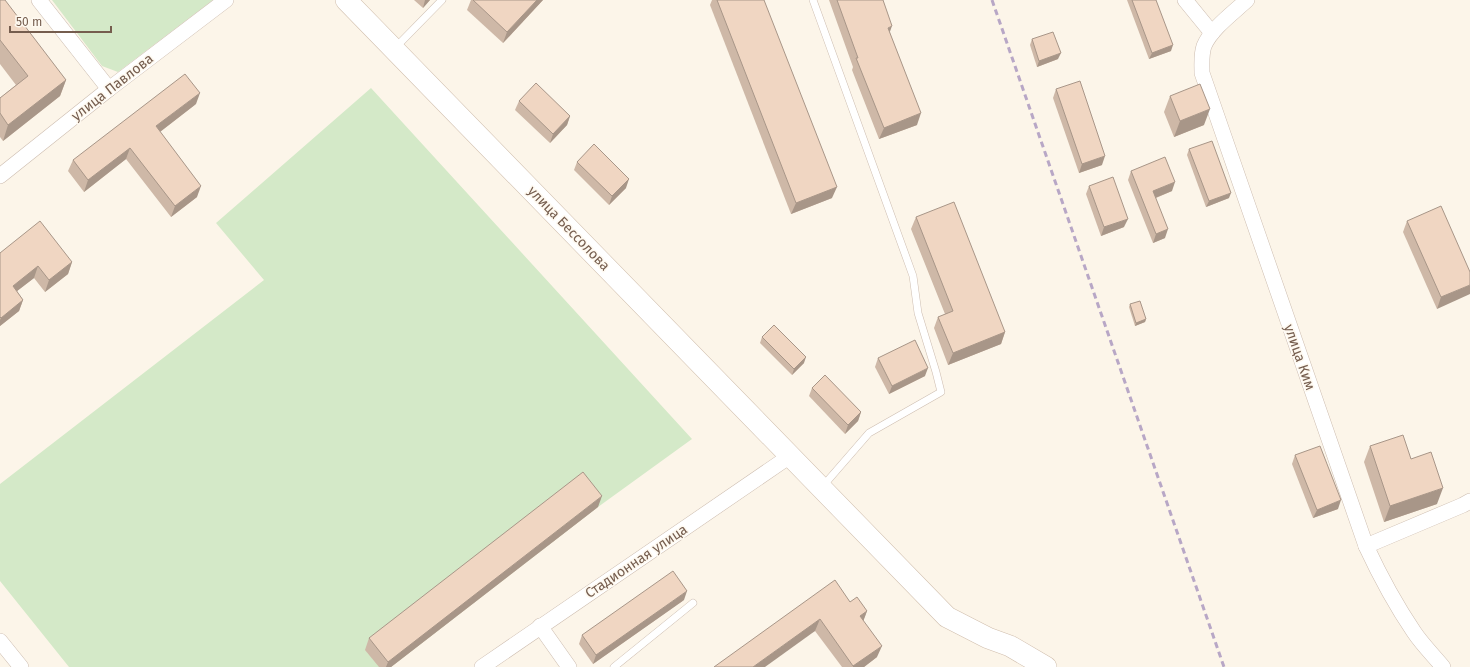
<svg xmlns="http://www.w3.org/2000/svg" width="1470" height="667" viewBox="0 0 1470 667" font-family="'Fira Sans',sans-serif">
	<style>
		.green { fill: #d4e9c8 }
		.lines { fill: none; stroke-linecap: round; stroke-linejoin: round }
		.service-casing { stroke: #cdbdb0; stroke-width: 8 }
		.minor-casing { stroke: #cdbdb0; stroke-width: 16 }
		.secondary-casing { stroke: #d0bead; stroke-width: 22 }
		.service { stroke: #fff; stroke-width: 7 }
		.minor { stroke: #fff; stroke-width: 15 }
		.secondary { stroke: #fff; stroke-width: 21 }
		.rail { stroke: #b8a7c6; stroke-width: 3; stroke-dasharray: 6 4; stroke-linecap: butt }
		.wall { fill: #ceb8a7 }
		.shaded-wall { fill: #a89688 }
		.building { fill: #f0d6c2; stroke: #a89688 }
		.labels { text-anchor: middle; stroke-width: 3; stroke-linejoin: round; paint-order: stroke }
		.street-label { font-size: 14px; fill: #755d4e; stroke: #fef9f0 }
	</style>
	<rect width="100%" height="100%" fill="#fcf5e9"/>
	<g class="green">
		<polygon points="52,0 213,0 118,72 102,66"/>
		<polygon points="371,88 692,439 598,507 391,667 69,667 0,581 0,484 264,280 216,223"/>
	</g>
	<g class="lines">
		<defs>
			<g id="service">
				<polyline points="813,0 913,276 918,313 936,372 941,392 869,433 823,486"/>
				<polyline points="395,48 442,0"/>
				<polyline points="614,667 693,603"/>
			</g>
			<g id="minor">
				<polyline points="39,0 109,89"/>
				<polyline points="1185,0 1212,33"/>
				<path d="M1247 0C1233 13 1211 29 1204 46 1201 55 1202 64 1202 73L1366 546C1380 576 1395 604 1414 632 1422 644 1433 655 1443 667"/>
				<polyline points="0,176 109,89 226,0"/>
				<polyline points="1366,546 1463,505 1470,501"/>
				<polyline points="540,626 569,667"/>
				<polyline points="0,641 21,667"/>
				<polyline points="482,667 790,456"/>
			</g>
			<polyline id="secondary" points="346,0 947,617 988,638 1010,646 1046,667"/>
		</defs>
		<use href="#service" class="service-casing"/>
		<use href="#minor" class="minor-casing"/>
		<use href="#secondary" class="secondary-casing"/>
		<use href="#service" class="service"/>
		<use href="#minor" class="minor"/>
		<use href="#secondary" class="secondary"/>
		<polyline class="rail" points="992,0 1224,667"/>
	</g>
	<g class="wall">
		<polygon points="0,0 66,80 60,96 3,141 0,137 0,98 16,85 0,64"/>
		<polygon points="414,0 430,0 423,8"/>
		<polygon points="471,0 543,0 503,43 467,10"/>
		<polygon points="712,0 764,0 832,198 791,214 710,5"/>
		<polygon points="829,0 883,0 890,33 917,125 879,139 852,70 853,67"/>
		<polygon points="1127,0 1156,0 1171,51 1149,59"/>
		<polygon points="1032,39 1058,59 1037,67 1030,45"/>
		<polygon points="1056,89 1102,165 1079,173 1053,98"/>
		<polygon points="1170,96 1204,125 1174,137 1164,112"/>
		<polygon points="519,101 570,116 567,125 550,143 515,110"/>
		<polygon points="196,104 160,132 197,197 171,217 126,159 84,192 68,171 73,160"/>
		<polygon points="1189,149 1229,198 1206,207 1187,155"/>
		<polygon points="577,162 626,188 609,205 574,170"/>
		<polygon points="1131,171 1172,191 1156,198 1165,238 1153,243 1128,180"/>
		<polygon points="1089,186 1124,227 1101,236 1086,194"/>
		<polygon points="916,217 1005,332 1001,344 948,365 934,328 938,317 945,314 911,229"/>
		<polygon points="1407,221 1470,272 1437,309 1403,232"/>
		<polygon points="0,253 72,262 68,274 45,292 34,278 17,291 23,300 19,311 0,326"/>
		<polygon points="1130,304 1146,319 1145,322 1135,326 1129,307"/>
		<polygon points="762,337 804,363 792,375 760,343"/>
		<polygon points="878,358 925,376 889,394 875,367"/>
		<polygon points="812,388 861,412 858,421 845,434 809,396"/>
		<polygon points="1370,446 1437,504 1384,522 1364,462"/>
		<polygon points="1295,455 1338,509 1313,518 1292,464"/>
		<polygon points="598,507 391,667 379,667 365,650 369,638"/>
		<polygon points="684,600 593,664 579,644 582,635"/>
		<polygon points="850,602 867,611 863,621 877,657 864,667 842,667 815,631 714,667"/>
	</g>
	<g class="shaded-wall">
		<polygon points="425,0 430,0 423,8"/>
		<polygon points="537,0 543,0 503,43 507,32"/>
		<polygon points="892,26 888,37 888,28"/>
		<polygon points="1173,45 1171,51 1149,59 1152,53"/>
		<polygon points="1061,53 1058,59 1037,67 1039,61"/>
		<polygon points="66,80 60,96 3,141 8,125"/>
		<polygon points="200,93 196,104 152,138 156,126"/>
		<polygon points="1210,109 1204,125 1174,137 1180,121"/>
		<polygon points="921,113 917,125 879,139 884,128"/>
		<polygon points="570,116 567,125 550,143 553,134"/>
		<polygon points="130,148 126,159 84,192 88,180"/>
		<polygon points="1105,156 1102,165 1079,173 1082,164"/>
		<polygon points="629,179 626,188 609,205 612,196"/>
		<polygon points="1175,182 1172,191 1150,200 1153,191"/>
		<polygon points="201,186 197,197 171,217 175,206"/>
		<polygon points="837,187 832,198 791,214 796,203"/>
		<polygon points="1231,193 1229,198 1206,207 1209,201"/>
		<polygon points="1128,219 1124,227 1101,236 1104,227"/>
		<polygon points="1168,229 1165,238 1153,243 1156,234"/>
		<polygon points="72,262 68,274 45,292 49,280"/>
		<polygon points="38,266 34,278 8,298 13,286"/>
		<polygon points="1470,285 1470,294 1437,309 1441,297"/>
		<polygon points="23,300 19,311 0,326 0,320 1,318"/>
		<polygon points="1146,319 1145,322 1135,326 1136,323"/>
		<polygon points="1005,332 1001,344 948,365 953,353"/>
		<polygon points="806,357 804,363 792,375 794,369"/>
		<polygon points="928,368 925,376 889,394 892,386"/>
		<polygon points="861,412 858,421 845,434 848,425"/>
		<polygon points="1443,488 1437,504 1384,522 1390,506"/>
		<polygon points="602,496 598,507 391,667 386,667 388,662"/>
		<polygon points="1341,500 1338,509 1313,518 1317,510"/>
		<polygon points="687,591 684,600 593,664 596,655"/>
		<polygon points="867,611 863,622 860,616"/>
		<polygon points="820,619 815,631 765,667 753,667"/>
		<polygon points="882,646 877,657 864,667 853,667 853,666"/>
	</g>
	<g class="building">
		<polygon points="0,0 5,0 66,80 8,125 0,113 0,98 28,76 0,40"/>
		<polygon points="473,0 537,0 507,32"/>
		<polygon points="717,0 764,0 837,187 796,203"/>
		<polygon points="837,0 883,0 892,26 888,28 921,113 884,128 856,58 858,58"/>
		<polygon points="1132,0 1156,0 1173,45 1152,53"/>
		<polygon points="1053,32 1061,53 1039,61 1032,39"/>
		<polygon points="185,74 200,93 156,126 201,186 175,206 130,148 88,180 73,160"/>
		<polygon points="1080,81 1105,156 1082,164 1056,89"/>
		<polygon points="536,83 570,116 553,134 519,101"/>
		<polygon points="1200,84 1210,109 1180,121 1170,96"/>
		<polygon points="1212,141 1231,193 1209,201 1189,149"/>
		<polygon points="594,144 629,179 612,196 577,162"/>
		<polygon points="1165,157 1175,182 1153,191 1168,229 1156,234 1131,171"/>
		<polygon points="1113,177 1128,219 1104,227 1089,186"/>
		<polygon points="954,202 1005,332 953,353 938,317 953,311 916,217"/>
		<polygon points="1441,206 1470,272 1470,285 1441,297 1407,221"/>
		<polygon points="40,221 72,262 49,280 38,266 13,286 23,300 1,318 0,317 0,253"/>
		<polygon points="1140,301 1146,319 1136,323 1130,304"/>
		<polygon points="774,325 806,357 794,369 762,337"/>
		<polygon points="915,340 928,368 892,386 878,358"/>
		<polygon points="825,375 861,412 848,425 812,388"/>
		<polygon points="1403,435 1411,459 1431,452 1443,488 1390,506 1370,446"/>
		<polygon points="1320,446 1341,500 1317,510 1295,455"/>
		<polygon points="583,472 602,496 388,662 369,638"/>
		<polygon points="673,571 687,591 596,655 582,635"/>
		<polygon points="835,580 850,602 857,597 867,611 860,616 882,646 853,666 820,619 753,667 714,667"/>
	</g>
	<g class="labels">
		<g class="street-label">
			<text transform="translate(112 87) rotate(-38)" y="5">улица Павлова</text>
			<text transform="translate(569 228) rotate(46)" y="5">улица Бессолова</text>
			<text transform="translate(1300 357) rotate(71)" y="5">улица Ким</text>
			<text transform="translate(636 561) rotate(-34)" y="5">Стадионная улица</text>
		</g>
	</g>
	<path d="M10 26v6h101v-6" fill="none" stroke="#755d4e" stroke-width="2"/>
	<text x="16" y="26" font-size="12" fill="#755d4e" stroke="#fef9f0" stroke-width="3" paint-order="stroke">50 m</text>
</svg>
